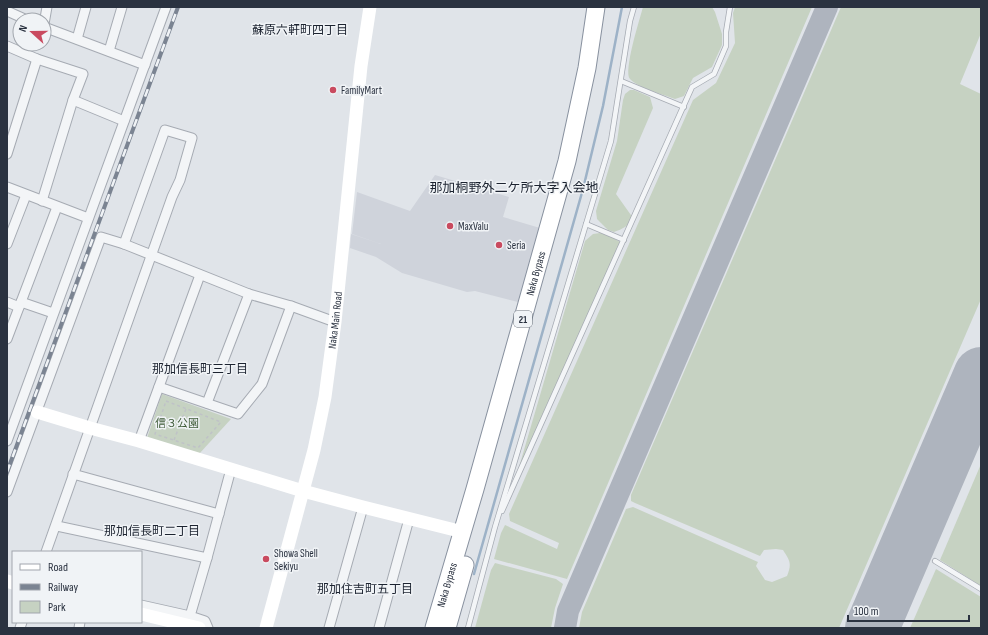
<svg xmlns="http://www.w3.org/2000/svg" width="988" height="635" viewBox="0 0 988 635" font-family="'Sofia Sans Condensed','Noto Sans JP',sans-serif">
	<style>
		.built { fill: #cfd3db }
		.green { fill: #c6d2c2 }
		.lines { fill: none; stroke-linecap: round; stroke-linejoin: round }
		.stream { stroke: #9db2c7; stroke-width: 2.5 }
		.taxiway { stroke: #aeb4be; stroke-width: 22 }
		.runway { stroke: #aeb4be; stroke-width: 54 }
		.lane-casing { stroke: #a6abb3; stroke-width: 6 }
		.street-casing { stroke: #a6abb3; stroke-width: 11 }
		.highway-casing { stroke: #88919f; stroke-width: 19 }
		.path { stroke: #bfc2c7; stroke-width: 1.5; stroke-dasharray: 3 3; stroke-linecap: butt }
		.lane { stroke: #f3f5f7; stroke-width: 4.5 }
		.street { stroke: #f3f5f7; stroke-width: 9 }
		.secondary { stroke: #fff; stroke-width: 13 }
		.highway { stroke: #fff; stroke-width: 17 }
		.rail-casing { stroke: #7b8492; stroke-width: 4 }
		.rail { stroke: #f0f3f6; stroke-width: 2.5; stroke-dasharray: 8; stroke-linecap: butt }
		.poi-dot { fill: #c94a5f; stroke: #f0f3f6; stroke-width: 1.5 }
		.labels { text-anchor: middle; stroke-width: 3; stroke-linejoin: round; paint-order: stroke }
		.shield { fill: #f0f3f6; stroke: #656c77; stroke-width: 1 }
		.shield-label { font-size: 10px; font-weight: bold; fill: #2a3240 }
		.poi-label { font-size: 11px; fill: #2a3240; stroke: #f0f3f6; text-anchor: start }
		.street-label { font-size: 11px; fill: #2a3240; stroke: #f0f3f6 }
		.park-label { font-size: 11px; fill: #3e5b37; stroke: #f0f3f6 }
		.neighbourhood-label { font-size: 12px; fill: #1c2330; stroke: #f0f3f6 }
		.quarter-label { font-size: 13px; fill: #1c2330; stroke: #f0f3f6 }
	</style>
	<rect width="100%" height="100%" fill="#e0e4e9"/>
	<polygon class="built" points="435,175 509,197 503,217 540,228 518,302 475,291 467,292 402,273 376,257 350,248 351,234 381,244 352,234 357,192 410,211"/>
	<g class="green">
		<path d="M643 7H712L715 12 722 34V45L712 67 693 78 684 96 675 99C664 95 637 87 630 79 623 72 640 18 643 7Z"/>
		<polygon points="735,7 812,7 567,579 494,559 501,533 505,525 557,549 559,543 510,521 509,514 693,100 716,83 735,43 733,13"/>
		<path d="M841 7H981V33L960 84 981 94V299L839 628H579L582 612 626 509 633 507 758 562 756 566 765 580 772 582 787 576C792 563 790 561 783 550L776 549 764 550 760 556 635 503 631 501V495Z"/>
		<path d="M630 90H634L650 97 653 108 616 194 633 218C628 226 623 229 614 232L608 230 597 219 596 211 617 141 623 100 625 94Z"/>
		<polygon points="600,233 606,234 620,242 517,474 585,241 593,234"/>
		<polygon points="162,394 231,419 199,454 147,438"/>
		<polygon points="981,464 981,586 940,560"/>
		<polygon points="495,563 556,579 563,584 555,608 551,628 475,628 491,570"/>
		<polygon points="936,569 981,597 981,628 910,628"/>
	</g>
	<g class="lines">
		<polyline class="stream" points="474,574 583,189 603,106 622,7"/>
		<polyline class="taxiway" points="565,628 568,611 827,7"/>
		<polyline class="runway" points="872,628 981,374"/>
		<defs>
			<g id="lane">
				<polyline points="621,81 684,107"/>
				<polyline points="586,224 624,240"/>
				<polyline points="502,511 692,87 714,74 726,46 726,32 730,7"/>
				<polyline points="935,561 981,589"/>
				<polyline points="468,628 495,527 611,141 630,21 634,7"/>
			</g>
			<g id="street">
				<polyline points="7,11 27,20"/>
				<polyline points="44,24 47,7"/>
				<polyline points="44,27 145,65"/>
				<polyline points="77,39 86,7"/>
				<polyline points="7,46 37,59 83,74 73,100 42,201"/>
				<polyline points="109,51 122,7"/>
				<polyline points="73,100 124,121"/>
				<polyline points="7,154 37,59"/>
				<polyline points="7,187 88,218"/>
				<polyline points="7,244 26,195"/>
				<polyline points="7,302 19,307"/>
				<polyline points="21,302 53,313"/>
				<polyline points="7,339 57,207"/>
				<polyline points="159,387 238,414 262,384 291,306"/>
				<polyline points="207,403 249,294"/>
				<polyline points="7,441 166,7"/>
				<polyline points="139,441 200,275"/>
				<polyline points="73,474 219,514"/>
				<polyline points="7,492 101,237 124,244 249,294 291,306 335,322"/>
				<polyline points="57,526 207,558"/>
				<polyline points="46,552 172,197 180,180 192,138 165,130 124,244"/>
				<polyline points="141,605 190,616"/>
				<polyline points="20,628 22,622"/>
				<polyline points="79,628 80,622"/>
				<polyline points="208,628 205,621 190,616 207,558 231,469"/>
				<polyline points="329,628 363,507"/>
				<polyline points="379,628 409,519"/>
			</g>
			<g id="highway">
				<path id="s2" d="M434 628 475 489 567 161 587 68 596 7"/>
				<polyline points="447,628 465,565"/>
			</g>
		</defs>
		<use href="#lane" class="lane-casing"/>
		<use href="#street" class="street-casing"/>
		<use href="#highway" class="highway-casing"/>
		<g class="path">
			<polygon points="166,401 221,422 198,448 155,434"/>
			<polyline points="174,440 186,409"/>
		</g>
		<use href="#lane" class="lane"/>
		<use href="#street" class="street"/>
		<g class="secondary">
			<polyline points="37,412 90,428 139,441 303,491 363,507 463,532"/>
			<polyline points="7,581 13,583"/>
			<polyline points="141,614 199,628"/>
			<path id="s1" d="M266 628 314 450 325 397 335 322 361 66 370 7"/>
		</g>
		<use href="#highway" class="highway"/>
		<defs>
			<polyline id="rail" points="7,472 178,7"/>
		</defs>
		<use href="#rail" class="rail-casing"/>
		<use href="#rail" class="rail"/>
	</g>
	<g class="poi-dot">
		<circle cx="333" cy="90" r="4"/>
		<circle cx="450" cy="226" r="4"/>
		<circle cx="499" cy="245" r="4"/>
		<circle cx="266" cy="559" r="4"/>
	</g>
	<g class="labels">
		<rect class="shield" x="514" y="311" width="18" height="16" rx="3"/>
		<g class="shield-label">
			<text x="523" y="323">21</text>
		</g>
		<g class="poi-label">
			<text x="341" y="94">FamilyMart</text>
			<text x="458" y="230">MaxValu</text>
			<text x="507" y="249">Seria</text>
			<text x="274" y="557">Showa Shell<tspan x="274" dy="13">Sekiyu</tspan></text>
		</g>
		<g class="street-label">
			<text dy="4" stroke="none"><textPath href="#s2" startOffset="369">Naka Bypass</textPath></text>
			<text dy="4" stroke="none"><textPath href="#s1" startOffset="316">Naka Main Road</textPath></text>
			<text dy="4" stroke="none"><textPath href="#s2" startOffset="45">Naka Bypass</textPath></text>
		</g>
		<g class="park-label">
			<text x="177" y="427">信３公園</text>
		</g>
		<g class="neighbourhood-label">
			<text x="300" y="34">蘇原六軒町四丁目</text>
			<text x="200" y="373">那加信長町三丁目</text>
			<text x="152" y="535">那加信長町二丁目</text>
			<text x="365" y="593">那加住吉町五丁目</text>
		</g>
		<g class="quarter-label">
			<text x="514" y="192">那加桐野外二ケ所大字入会地</text>
		</g>
	</g>
	<rect width="988" height="635" fill="none" stroke="#2a3240" stroke-width="16"/>
	<rect x="12" y="551" width="130" height="72" fill="#f0f3f6" stroke="#a1a6ad"/>
	<rect x="20" y="564" width="20" height="6" fill="#ffffff" stroke="#a1a6ad"/>
	<text x="48" y="571" font-size="12" fill="#2a3240">Road</text>
	<rect x="20" y="584" width="20" height="6" fill="#7b8492" stroke="#a1a6ad"/>
	<text x="48" y="591" font-size="12" fill="#2a3240">Railway</text>
	<rect x="20" y="601" width="20" height="12" fill="#c6d2c2" stroke="#a1a6ad"/>
	<text x="48" y="611" font-size="12" fill="#2a3240">Park</text>
	<g transform="translate(32 32) rotate(291)"><circle r="19" fill="#f0f3f6" stroke="#a1a6ad"/>
	<path d="M0-3L7 15L0 10L-7 15Z" fill="#c94a5f"/>
	<text y="-6" font-size="11" font-weight="bold" text-anchor="middle" fill="#2a3240">N</text>
	</g>
	<path d="M848 615v6h121v-6" fill="none" stroke="#2a3240" stroke-width="2"/>
	<text x="854" y="615" font-size="12" fill="#2a3240" stroke="#f0f3f6" stroke-width="3" paint-order="stroke">100 m</text>
</svg>
